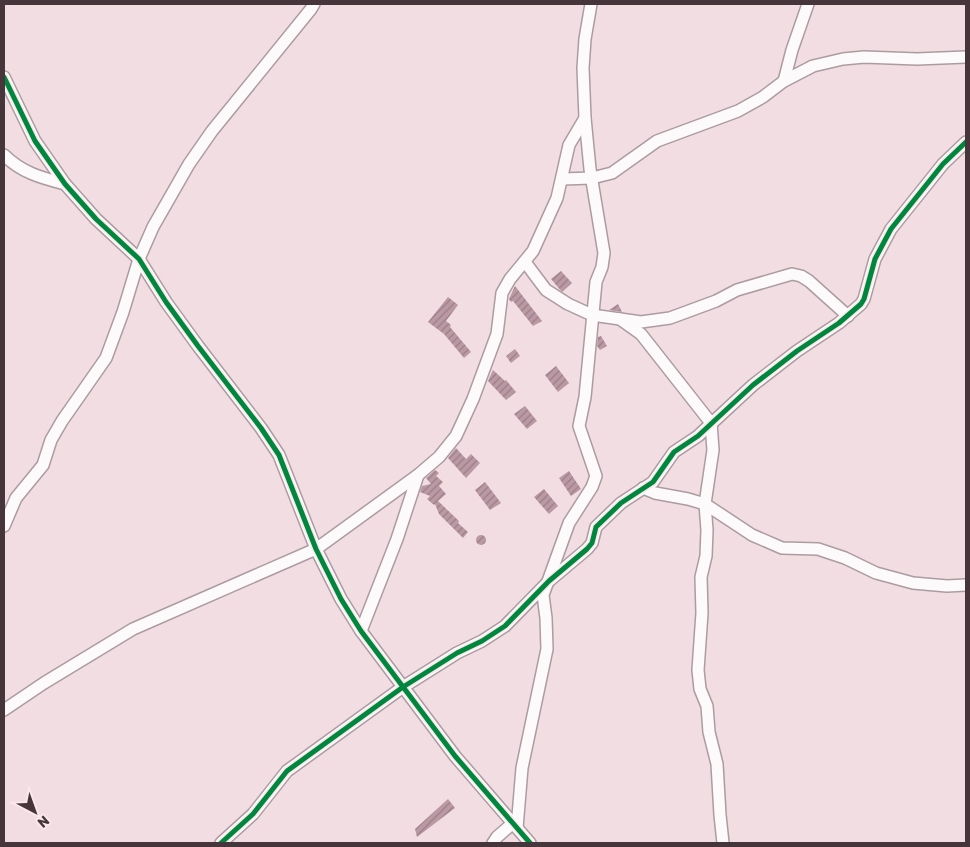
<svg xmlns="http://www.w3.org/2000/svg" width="970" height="847" viewBox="0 0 970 847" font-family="Rubik,sans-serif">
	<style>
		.building { fill: url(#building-hatch) }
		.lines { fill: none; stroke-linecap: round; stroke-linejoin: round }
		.minor-casing { stroke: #ac9ca1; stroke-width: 14 }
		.minor { stroke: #fdfafb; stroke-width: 11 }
		.cycleway-casing { stroke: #fae8ec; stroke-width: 8 }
		.cycleway { stroke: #00873e; stroke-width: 5 }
	</style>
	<defs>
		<pattern id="building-hatch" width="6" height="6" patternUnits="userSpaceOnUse" patternTransform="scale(1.25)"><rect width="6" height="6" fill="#ba99a5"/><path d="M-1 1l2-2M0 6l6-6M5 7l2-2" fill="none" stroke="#997e87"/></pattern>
	</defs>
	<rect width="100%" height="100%" fill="#f1dde2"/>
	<g class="building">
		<polygon points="561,271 572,283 562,292 551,279"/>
		<polygon points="515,286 542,321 533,326 513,301 511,302 509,299"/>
		<polygon points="448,297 458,305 446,321 451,325 450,327 471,352 464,358 444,334 428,322"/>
		<polygon points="618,304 622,312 609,310"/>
		<polygon points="601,336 607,346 600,350 597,346 598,337"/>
		<polygon points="515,349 520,356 511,363 506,356"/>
		<polygon points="556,366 569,383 558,392 545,375"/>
		<polygon points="493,370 505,381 506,380 516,392 506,400 488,381"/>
		<polygon points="525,406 537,421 527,429 514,414"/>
		<polygon points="456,448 466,459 471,454 480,463 466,478 448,458"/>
		<polygon points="435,470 439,473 436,476 443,482 439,486 446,494 438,501 459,521 458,523 468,532 463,538 439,514 435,504 434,505 427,499 430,496 420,492 422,486 431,484 426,478"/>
		<polygon points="569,471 581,489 571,496 559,478"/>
		<polygon points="485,482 501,503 490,510 475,490"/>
		<polygon points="544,489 558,506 549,514 534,497"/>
		<circle cx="481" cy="540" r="5"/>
		<polygon points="448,799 455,808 417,837 415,829"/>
	</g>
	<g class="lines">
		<defs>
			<g id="minor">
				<polyline points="4,77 35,141 65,184 96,219 139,259 166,302 198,346 261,428 279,455 316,549 341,599 361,631 455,756 530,843"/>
				<polyline points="784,81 792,50 808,4"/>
				<path d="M4 155C22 173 42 178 65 184"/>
				<polyline points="562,179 592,178 612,173 657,141 738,111 763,97 784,81 813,66 843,59 864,57 917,59 966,57"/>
				<polyline points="525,262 546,290 568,304 592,315 641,322 670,318 716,301 737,290 792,274 801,276 809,281 848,316"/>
				<polyline points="620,319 641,334 711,423 713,450 705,504 707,530 706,556 701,577 702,613 698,670 700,689 707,706 709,732 717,764 720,815 723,843"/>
				<polyline points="643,488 655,493 688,499 705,504 752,535 782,548 818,549 845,558 876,573 913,583 947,586 966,585"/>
				<polyline points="4,526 16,498 43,465 51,440 62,421 106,358 123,312 139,259 153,227 189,164 212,131 311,9 314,4"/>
				<polyline points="361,631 397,539 418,475"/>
				<polyline points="4,710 44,683 133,629 316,549 418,475 439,457 456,436 473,399 497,334 502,293 510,279 533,251 557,198 569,145 585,118"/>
				<polyline points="517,828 522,768 547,649 546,618 543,595 569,523 592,487 596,476 579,426 585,397 596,282 602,267 604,253 590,169 585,118 583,68 585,39 591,4"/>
				<polyline points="221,843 253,814 287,771 403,687 457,653 482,641 505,626 549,581 587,549 592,543 596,527 621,503 653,482 674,452 698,436 753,385 797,351 839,323 861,304 864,299 875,259 891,229 943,164 966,142"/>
				<polyline points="493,843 497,837 512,824"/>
			</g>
		</defs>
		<use href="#minor" class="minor-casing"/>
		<use href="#minor" class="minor"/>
		<defs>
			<g id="cycleway">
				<polyline points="4,77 35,141 65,184 96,219 139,259 166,302 198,346 261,428 279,455 316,549 341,599 361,631 455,756 530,843"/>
				<polyline points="221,843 253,814 287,771 403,687 457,653 482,641 505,626 549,581 587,549 592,543 596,527 621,503 653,482 674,452 698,436 753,385 797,351 839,323 861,304 864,299 875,259 891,229 943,164 966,142"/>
			</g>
		</defs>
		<use href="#cycleway" class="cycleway-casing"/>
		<use href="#cycleway" class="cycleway"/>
	</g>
	<rect width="970" height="847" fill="none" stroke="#46353a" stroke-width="10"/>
	<g transform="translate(35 812) rotate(139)" stroke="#fae8ec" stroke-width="4" paint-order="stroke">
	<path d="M0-4L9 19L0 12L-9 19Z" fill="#46353a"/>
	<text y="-8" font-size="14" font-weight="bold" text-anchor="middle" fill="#46353a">N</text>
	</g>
</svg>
